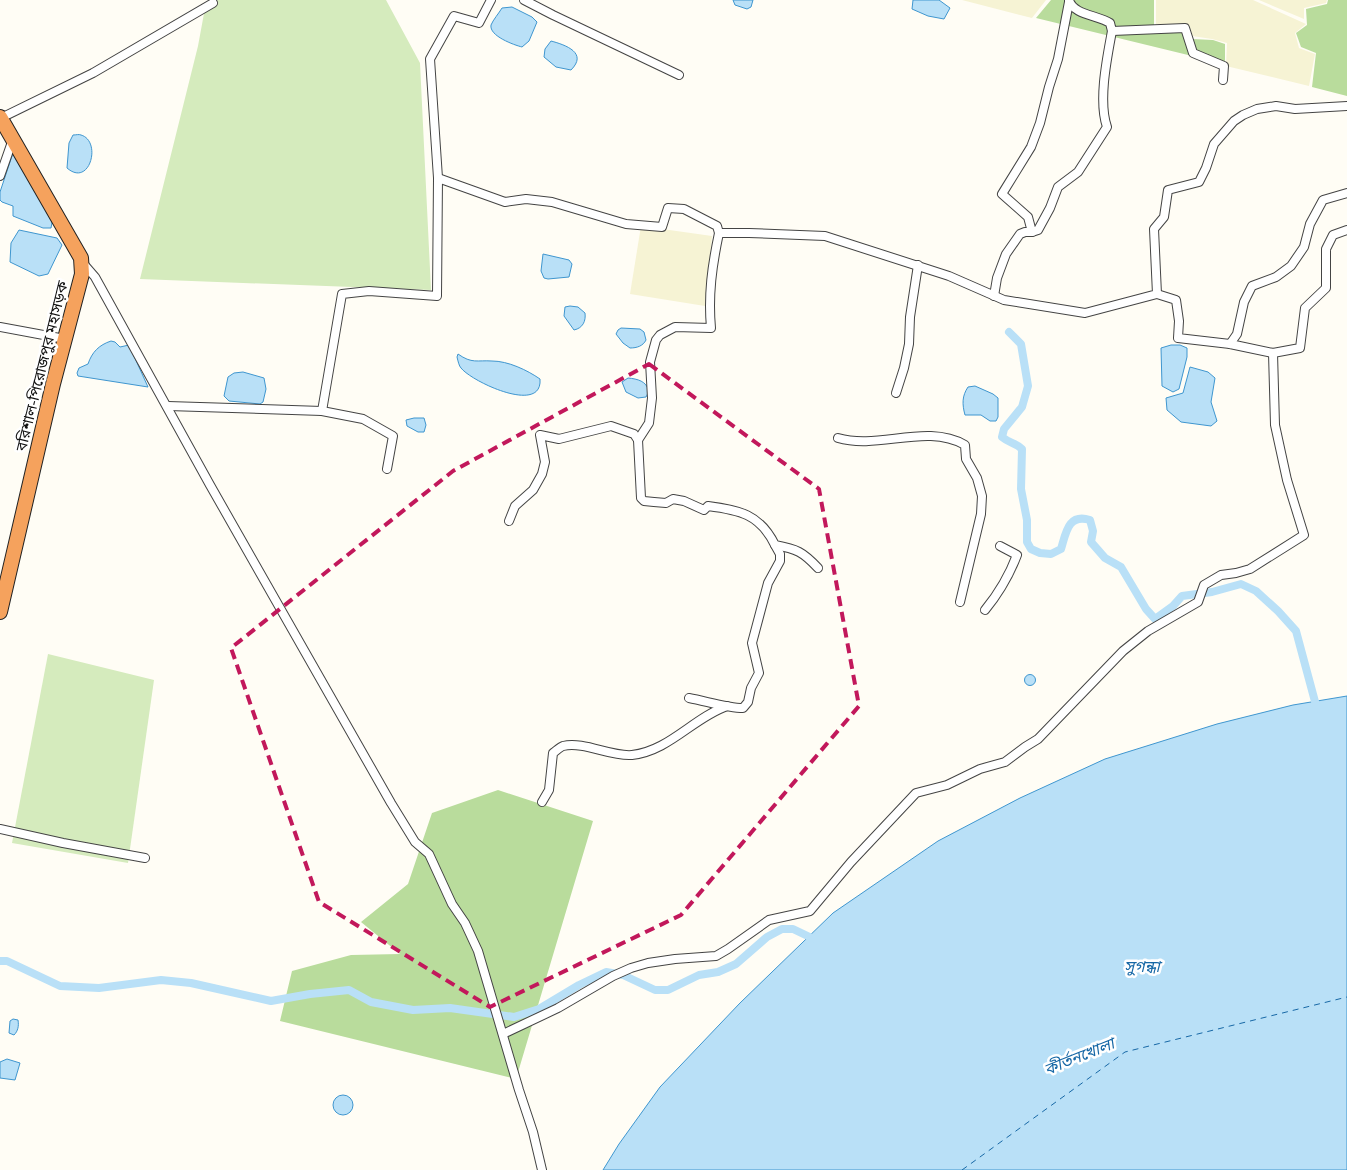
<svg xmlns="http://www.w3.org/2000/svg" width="1347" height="1170" viewBox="0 0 1347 1170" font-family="'Times New Roman','Noto Sans Bengali',serif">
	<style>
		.farmland { fill: #f6f3d4 }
		.green { fill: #d5ebbd }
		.forest { fill: #b9dc9c }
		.water { fill: #b9e0f7; stroke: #3f96cf }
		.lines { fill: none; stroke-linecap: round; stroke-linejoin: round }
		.canal { stroke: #b9e0f7; stroke-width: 8 }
		.ferry { stroke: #1768a6; stroke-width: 1; stroke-dasharray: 6 5; stroke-linecap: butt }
		.street-casing { stroke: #444; stroke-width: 10 }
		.highway-casing { stroke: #222; stroke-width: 16 }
		.street { stroke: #fff; stroke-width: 8 }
		.highway { stroke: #f5a25d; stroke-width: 14 }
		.marked { fill: none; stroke: #c2185b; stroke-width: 4; stroke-dasharray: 10 6; stroke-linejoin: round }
		.labels { text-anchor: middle; stroke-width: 5; stroke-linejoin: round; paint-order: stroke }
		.street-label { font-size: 15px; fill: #111; stroke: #fff }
		.water-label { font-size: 16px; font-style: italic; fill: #1768a6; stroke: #fff }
	</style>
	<rect width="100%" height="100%" fill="#fffdf5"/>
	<g class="farmland">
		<polygon points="962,0 1046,0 1032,18"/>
		<polygon points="1156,0 1253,0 1306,24 1295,33 1299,48 1315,54 1309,86 1226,66 1227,43 1212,39 1192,36 1189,25 1156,24"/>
		<polygon points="1259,0 1327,0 1326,3 1304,8 1304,19"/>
		<polygon points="641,226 712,236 705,306 630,294"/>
	</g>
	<g class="green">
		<polygon points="218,0 386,0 420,63 431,290 140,279 198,46 205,8"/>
		<polygon points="48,654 154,680 128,863 12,843"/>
	</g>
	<g class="forest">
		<polygon points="1051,0 1154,0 1154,26 1187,24 1192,39 1213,40 1225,44 1225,64 1036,18"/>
		<polygon points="1328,0 1347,0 1347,96 1312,87 1316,53 1301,47 1296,33 1307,25 1306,9 1327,4"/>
		<polygon points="498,790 593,821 516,1079 280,1021 292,971 351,955 400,954 361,922 408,884 432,813"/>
	</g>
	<g class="water">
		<polygon points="733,0 753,0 751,7 747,9 735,5"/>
		<polygon points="913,0 939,0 950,8 944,19 928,16 912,9"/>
		<path d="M512 7 532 17 537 22 529 41 522 47C514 45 489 36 491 25 493 20 499 13 502 8Z"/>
		<path d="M551 41C566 45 588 53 571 70L556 67 544 57 545 49Z"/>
		<path d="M73 135C76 135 79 134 81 135 102 141 90 188 67 168L69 143Z"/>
		<polygon points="13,153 53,217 51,228 43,228 13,216 13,206 2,202 0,200 0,192"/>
		<polygon points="19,230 57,238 62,245 48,274 39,276 10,262 11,243"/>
		<polygon points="543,254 569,260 572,264 569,277 548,279 544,278 541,271"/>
		<path d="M570 306 578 307 585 313C586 321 583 328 574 330L564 316 565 307Z"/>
		<path d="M621 328 640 329 644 332 646 340C643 346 637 348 630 348L623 343 616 334 618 330Z"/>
		<path d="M111 341 115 342 120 347 129 345 148 387 78 376 77 373 79 368 88 364C92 352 99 345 111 341Z"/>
		<polygon points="1171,345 1180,345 1187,348 1187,357 1179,389 1173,392 1162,386 1161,348"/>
		<path d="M458 354C472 364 477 360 492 361 508 361 527 370 540 379 543 415 472 382 461 368 459 366 458 361 457 357Z"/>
		<polygon points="1190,367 1208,372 1215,378 1211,402 1217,421 1211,426 1181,422 1167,410 1166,398 1183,393"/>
		<polygon points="243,372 264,378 266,389 263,402 260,404 229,401 224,396 228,377 234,373"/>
		<path d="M628 378C638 379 646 381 649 391L646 397 638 398 626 392 622 382Z"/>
		<path d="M975 386 993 394 998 398V417L996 421H990L981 415H965C962 404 962 396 968 387Z"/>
		<polygon points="414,418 424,418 426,425 424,432 418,432 407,426 406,420"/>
		<circle cx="1030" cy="680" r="5.5"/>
		<polygon points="1347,696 1347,1170 603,1170 619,1144 660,1087 740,1003 833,913 938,841 1020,798 1105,759 1217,724 1293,705"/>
		<path d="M13 1019 18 1020C19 1026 18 1031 14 1035L9 1033 10 1021Z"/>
		<polygon points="7,1059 20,1063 15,1080 0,1078 0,1062"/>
		<circle cx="343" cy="1105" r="10"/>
	</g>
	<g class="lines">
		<g class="canal">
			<path d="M1009 332 1021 344 1028 386 1022 407 1004 429 1002 437C1009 443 1016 443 1022 449L1021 489 1027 520V542L1031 549 1040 553 1051 554 1061 549C1066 533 1068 513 1090 520L1093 531 1091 542 1105 558 1121 567 1146 609 1155 619 1173 606 1182 596 1212 592 1241 584 1256 591 1278 611 1296 631 1317 709"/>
			<polyline points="0,961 7,961 60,986 99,988 161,980 191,983 271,1001 310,994 349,990 371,1002 413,1010 450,1008 514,1017 539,1009 579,985 606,972 623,975 655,990 668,990 699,975 718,972 736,964 767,937 782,929 793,929 816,940"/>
		</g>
		<polyline class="ferry" points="962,1170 1125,1052 1347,997"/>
		<defs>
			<g id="street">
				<polyline points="524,0 553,15 679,75"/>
				<path d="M1069 0C1073 15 1098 15 1110 23L1112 31 1185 28 1193 53 1224 66 1223 80"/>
				<polyline points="1,118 93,73 213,3"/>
				<polyline points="0,176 13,139"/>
				<polyline points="438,178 430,59 454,16 479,23 491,0"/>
				<polyline points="1032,232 1028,217 1002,194 1031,147 1040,123 1049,87 1058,59 1069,2"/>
				<polyline points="82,262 95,277 210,485 391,803 415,842 429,854 452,904 465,923 478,951 519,1090 533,1132 542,1170"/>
				<polyline points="1157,294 1176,300 1179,321 1178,338 1230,344 1273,353"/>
				<path d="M994 296 997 278 1006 254 1020 234 1025 232H1032L1038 230 1050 208 1058 187 1078 172 1107 127C1098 101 1107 58 1112 31"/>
				<polyline points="0,327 65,339"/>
				<polyline points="1230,344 1237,334 1244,302 1252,286 1276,277 1291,266 1304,247 1310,224 1323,200 1347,193"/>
				<polyline points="896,393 904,368 909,344 910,317 918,265"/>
				<polyline points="168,406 322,411 363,419 393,436 387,469"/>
				<polyline points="322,411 342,294 369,291 437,296 438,178 505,202 526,199 552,202 626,224 662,227 668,208 684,209 717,226 719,233"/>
				<path d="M838 438C879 450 926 423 965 445L966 459 977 478 982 496 981 514 960 602"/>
				<path d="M638 440 649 423 652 398 650 362 656 340 660 335 675 327 711 328C708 295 712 266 719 233H749L825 236 949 276 1004 300 1085 313 1157 294 1154 229 1164 217 1168 190 1199 182 1206 168 1214 144 1234 121 1243 115 1257 109 1276 106 1295 109 1347 106"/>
				<path d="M509 521 515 506 533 490 542 474 545 462 540 435 559 439 611 426 634 434 638 440 641 498 644 501 654 502 666 503 673 499 684 501 704 510 708 506C739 510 760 514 775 545 797 549 803 552 818 568"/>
				<path d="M985 610C999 593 1009 576 1017 555L1000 546"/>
				<path d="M689 698C706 701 727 708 743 708L748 702 751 688 759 673 752 643 768 583 780 561V554L775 545"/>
				<path d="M542 802 549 790 553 753C556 751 560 747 563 746 584 741 611 757 632 755 669 751 693 718 727 706"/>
				<polyline points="0,829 63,843 145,858"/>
				<polyline points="503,1034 558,1008 613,976 631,968 648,963 675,959 716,956 728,949 769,920 810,911 851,862 916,793 947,785 980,769 1005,762 1025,747 1038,739 1123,651 1148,631 1198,602 1204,585 1221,575 1236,573 1250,569 1304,535 1287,480 1275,425 1273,353 1300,348 1305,308 1326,288 1326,249 1333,235 1347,230"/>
			</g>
			<polyline id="highway" points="0,117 81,258 82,274 53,384 0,612"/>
		</defs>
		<use href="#street" class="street-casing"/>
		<use href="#highway" class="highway-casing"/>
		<use href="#street" class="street"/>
		<use href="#highway" class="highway"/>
	</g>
	<path class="marked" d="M649 364 819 489 859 706 681 915 490 1007 319 902 231 648 453 471Z"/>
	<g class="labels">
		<g class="street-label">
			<text transform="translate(42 366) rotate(-76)" y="5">বরিশাল-পিরোজপুর মহাসড়ক</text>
		</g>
		<g class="water-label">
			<text x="1142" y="972">সুগন্ধা</text>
			<text transform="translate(1079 1056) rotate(-22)" y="6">কীর্তনখোলা</text>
		</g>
	</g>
</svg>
